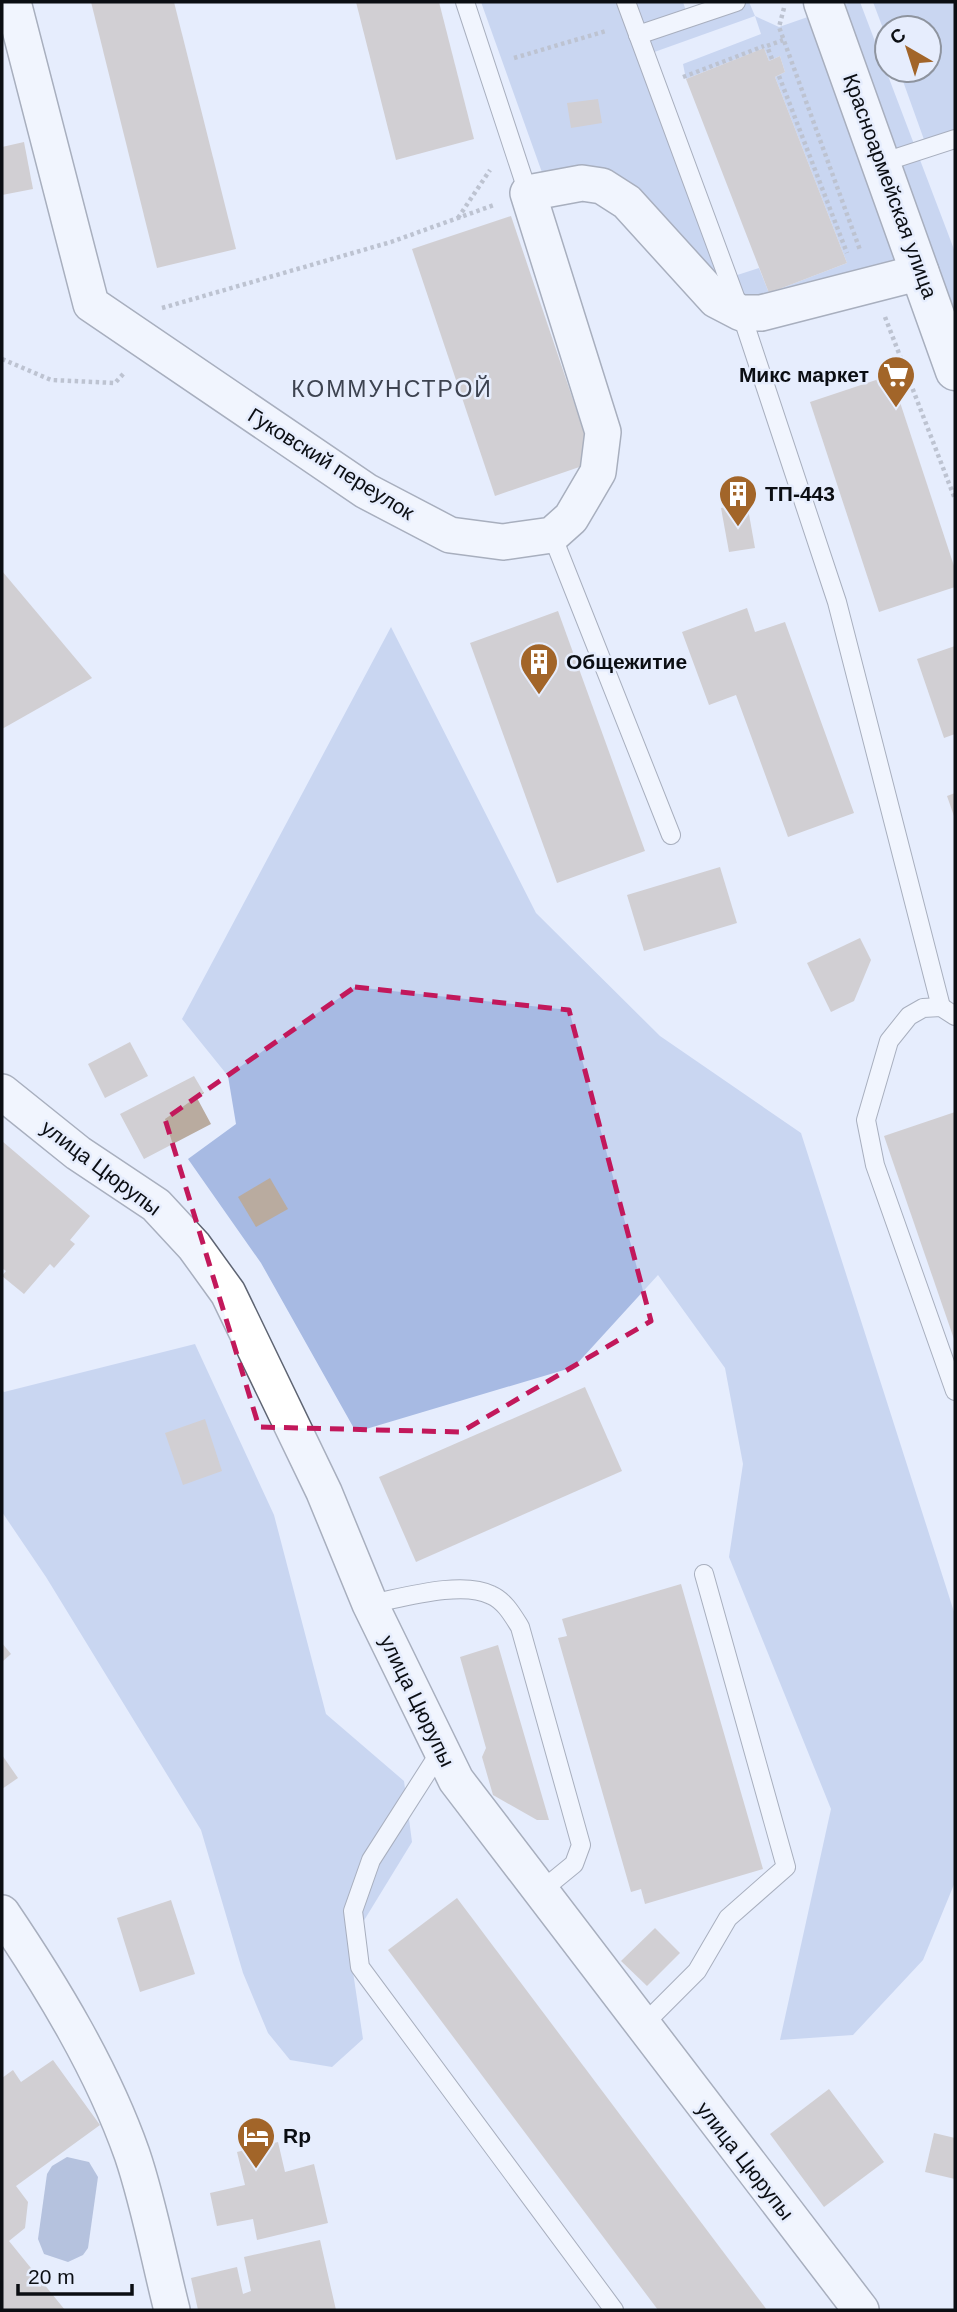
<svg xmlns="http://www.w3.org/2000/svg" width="957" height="2312" viewBox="0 0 957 2312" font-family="Helvetica,sans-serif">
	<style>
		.green { fill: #a7bae3; fill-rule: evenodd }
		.water { fill: #7b8eb8 }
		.building { fill: #b9ab9f }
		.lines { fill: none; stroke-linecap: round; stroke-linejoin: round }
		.lane-casing { stroke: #5e6472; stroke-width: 20 }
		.street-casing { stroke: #5e6472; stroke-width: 38 }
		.secondary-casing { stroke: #5e6472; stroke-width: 41 }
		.path { stroke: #8c919c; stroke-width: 4.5; stroke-dasharray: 3.5 3.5; stroke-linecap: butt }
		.lane { stroke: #fff; stroke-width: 18 }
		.street { stroke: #fff; stroke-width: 35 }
		.secondary { stroke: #fff; stroke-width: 38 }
		.marked { fill: none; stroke: #c2185b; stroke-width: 5; stroke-dasharray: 14 9; stroke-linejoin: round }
		.labels { text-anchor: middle; stroke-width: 5; stroke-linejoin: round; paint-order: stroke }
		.street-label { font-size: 21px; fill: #0b0e13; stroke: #e6edfd }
		.poi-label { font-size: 21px; font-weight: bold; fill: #0b0e13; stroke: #e6edfd; text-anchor: start }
		.neighbourhood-label { font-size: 23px; letter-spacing: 2px; fill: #3d4350; stroke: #e6edfd }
	</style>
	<rect width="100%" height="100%" fill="#e6edfd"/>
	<g class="green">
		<path d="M481 2H683L688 17 736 2H749L755 16 779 27 851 2H860L955 252V371L921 272 741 313 634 198 544 178ZM755 16 761 34 683 64 686 79 764 48 769 61 780 56 785 72 775 77 847 263 769 293 759 268 728 278 646 55Z"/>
		<polygon points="873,2 955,2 955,139 927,148 899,70 929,70 929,28 887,28 887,39"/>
		<polygon points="391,627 536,913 660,1036 801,1133 955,1615 955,1882 923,1960 853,2035 780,2040 831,1809 729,1557 743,1464 725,1368 658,1275 574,1367 356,1432 261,1263 188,1159 236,1124 228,1076 182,1019"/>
		<polygon points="195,1344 274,1515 326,1714 404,1781 412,1842 349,1945 363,2039 332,2067 290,2060 268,2033 243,1973 201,1830 46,1577 2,1512 2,1390 4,1392"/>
	</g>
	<polygon class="water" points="67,2157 89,2162 98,2177 88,2248 83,2255 68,2262 44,2254 38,2239 47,2174 52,2166"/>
	<g class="building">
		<polygon points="91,2 174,2 236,249 157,268"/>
		<polygon points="356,2 439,2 474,139 396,160"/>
		<polygon points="764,48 769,61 780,56 785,72 775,77 847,263 769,293 686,79"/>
		<polygon points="598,99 602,123 571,128 567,103"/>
		<polygon points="24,142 33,189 2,195 2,147"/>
		<polygon points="511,216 594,462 495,496 412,249"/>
		<polygon points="891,375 955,569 955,587 879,612 810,402"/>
		<polygon points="747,503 755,548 729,552 721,508"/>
		<polygon points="2,571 92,678 2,729"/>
		<polygon points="747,608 755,632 785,622 854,813 788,837 736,695 709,705 682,632"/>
		<polygon points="558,611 645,851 557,883 470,643"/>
		<polygon points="955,646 955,734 944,738 917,659"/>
		<polygon points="955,793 955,819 947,796"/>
		<polygon points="720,867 737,923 644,951 627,895"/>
		<polygon points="860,938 871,960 854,1001 831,1012 807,963"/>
		<polygon points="130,1042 148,1076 105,1098 88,1064"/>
		<polygon points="194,1076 204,1093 197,1098 211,1124 144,1159 120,1114"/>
		<polygon points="955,1112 955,1342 884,1136"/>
		<polygon points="2,1141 90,1216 70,1240 75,1244 54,1268 50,1264 24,1294 2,1276 6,1271 2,1268"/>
		<polygon points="270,1178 288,1209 256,1227 238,1197"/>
		<polygon points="585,1387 622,1471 416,1562 379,1477"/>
		<polygon points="205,1419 222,1471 183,1485 165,1433"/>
		<polygon points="681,1584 763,1869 645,1904 641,1889 631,1892 558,1638 567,1636 562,1619"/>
		<polygon points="2,1643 11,1654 2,1662"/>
		<polygon points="498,1645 549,1820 537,1820 493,1795 482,1757 486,1748 460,1657"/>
		<polygon points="2,1755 18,1778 2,1789"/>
		<polygon points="457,1898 767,2310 658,2310 388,1950"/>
		<polygon points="171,1900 195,1974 140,1992 117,1918"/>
		<polygon points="655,1928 680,1953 647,1986 621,1961"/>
		<polygon points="53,2060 100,2125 16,2186 28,2202 25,2228 9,2241 65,2310 2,2310 2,2078 13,2070 21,2082"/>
		<polygon points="829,2089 884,2162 824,2207 770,2134"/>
		<polygon points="934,2133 955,2138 955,2179 925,2172"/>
		<polygon points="278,2142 285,2172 314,2164 328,2223 257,2240 253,2219 217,2226 210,2193 245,2185 237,2152"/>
		<polygon points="320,2240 336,2310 198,2310 191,2278 237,2267 243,2294 251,2291 244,2257"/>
	</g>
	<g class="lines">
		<defs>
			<g id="lane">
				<polyline points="465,2 528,193"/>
				<polyline points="626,2 741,313 837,602 941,1007"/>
				<polyline points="638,35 736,2"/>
				<polyline points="881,163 955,139"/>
				<polyline points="552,535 671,835"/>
				<polyline points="955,1016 941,1007 923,1008 909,1016 889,1041 866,1120 875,1165 955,1391"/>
				<path d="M370 1604C402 1598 462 1580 491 1595 505 1601 513 1616 520 1627L581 1845 574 1864 541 1891"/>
				<polyline points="440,1752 371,1860 353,1911 360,1967 614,2310"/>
				<polyline points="641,2027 697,1971 728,1918 786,1867 704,1574"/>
			</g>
			<g id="street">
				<polyline points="13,2 91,304 366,491 450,535 503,542 552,535 571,518 598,472 603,432 528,193 582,183 602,186 627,202 716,300 741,313 761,313 921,272"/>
				<polyline points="2,1092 78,1153 156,1205 194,1246 228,1293 324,1492 370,1604 456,1780 861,2310"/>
				<path d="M2 1913C52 1987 102 2069 132 2154 149 2204 159 2259 172 2310"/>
			</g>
			<polyline id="secondary" points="823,2 955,371"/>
		</defs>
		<use href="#lane" class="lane-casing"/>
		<use href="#street" class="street-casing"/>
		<use href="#secondary" class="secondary-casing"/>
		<g class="path">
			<polyline points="784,8 779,27 860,250"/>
			<polyline points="514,58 606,31"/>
			<polyline points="772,59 767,46 783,40"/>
			<polyline points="779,76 847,253"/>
			<polyline points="683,77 764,46"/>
			<polyline points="458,218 490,170"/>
			<polyline points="162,308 391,242 494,205"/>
			<polyline points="885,317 955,499"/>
			<polyline points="2,359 51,380 115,383 125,372"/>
		</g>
		<use href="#lane" class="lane"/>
		<use href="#street" class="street"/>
		<use href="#secondary" class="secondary"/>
	</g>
	<path d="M0 0H957V2312H0ZM355 987 569 1010 651 1321 461 1432 259 1427 165 1119Z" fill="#e6edfd" fill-opacity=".55" fill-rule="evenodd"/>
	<path class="marked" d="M355 987 569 1010 651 1321 461 1432 259 1427 165 1119Z"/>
	<defs>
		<symbol id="supermarket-pin" viewBox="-11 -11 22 30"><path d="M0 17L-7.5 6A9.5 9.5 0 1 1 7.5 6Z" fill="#a26529" stroke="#e6edfd"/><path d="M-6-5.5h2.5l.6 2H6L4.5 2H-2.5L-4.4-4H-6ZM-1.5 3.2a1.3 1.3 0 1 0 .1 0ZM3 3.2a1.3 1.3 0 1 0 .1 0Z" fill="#fff"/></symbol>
		<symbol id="building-pin" viewBox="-11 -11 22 30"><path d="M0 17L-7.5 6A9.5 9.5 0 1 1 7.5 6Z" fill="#a26529" stroke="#e6edfd"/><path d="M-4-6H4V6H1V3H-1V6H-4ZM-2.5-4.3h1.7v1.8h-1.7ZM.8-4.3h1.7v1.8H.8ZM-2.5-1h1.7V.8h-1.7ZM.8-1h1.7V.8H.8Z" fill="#fff"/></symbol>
		<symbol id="hotel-pin" viewBox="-11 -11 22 30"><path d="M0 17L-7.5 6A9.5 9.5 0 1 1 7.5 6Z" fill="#a26529" stroke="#e6edfd"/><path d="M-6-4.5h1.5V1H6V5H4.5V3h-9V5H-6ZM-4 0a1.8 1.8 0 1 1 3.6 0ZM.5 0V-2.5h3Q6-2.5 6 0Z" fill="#fff"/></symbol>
	</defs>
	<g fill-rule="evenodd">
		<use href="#supermarket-pin" x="874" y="353" width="44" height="60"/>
		<use href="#building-pin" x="716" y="472" width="44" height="60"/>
		<use href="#building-pin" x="517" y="640" width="44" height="60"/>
		<use href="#hotel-pin" x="234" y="2114" width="44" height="60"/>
	</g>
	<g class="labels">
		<g class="street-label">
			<text transform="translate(890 186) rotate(70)" y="7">Красноармейская улица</text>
			<text transform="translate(331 464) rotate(32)" y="7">Гуковский переулок</text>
			<text transform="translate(101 1168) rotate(37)" y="7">улица Цюрупы</text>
			<text transform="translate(417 1701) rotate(64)" y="7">улица Цюрупы</text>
			<text transform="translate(745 2161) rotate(52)" y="7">улица Цюрупы</text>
		</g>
		<g class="poi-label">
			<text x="869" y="382" text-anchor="end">Микс маркет</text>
			<text x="765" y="501">ТП-443</text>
			<text x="566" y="669">Общежитие</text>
			<text x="283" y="2143">Rp</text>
		</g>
		<g class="neighbourhood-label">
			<text x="392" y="397">КОММУНСТРОЙ</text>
		</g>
	</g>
	<rect width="957" height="2312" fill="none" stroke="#0b0e13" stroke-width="7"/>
	<g transform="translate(908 49) rotate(321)"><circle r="33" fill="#e6edfd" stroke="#8e949f" stroke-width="2"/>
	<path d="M0-5L12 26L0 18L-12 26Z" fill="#a26529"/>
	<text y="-10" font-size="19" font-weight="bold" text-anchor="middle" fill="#0b0e13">С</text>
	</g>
	<path d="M18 2284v10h114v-10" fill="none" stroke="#0b0e13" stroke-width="3.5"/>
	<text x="28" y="2284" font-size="21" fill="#0b0e13" stroke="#e6edfd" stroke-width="5" paint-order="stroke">20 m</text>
</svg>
